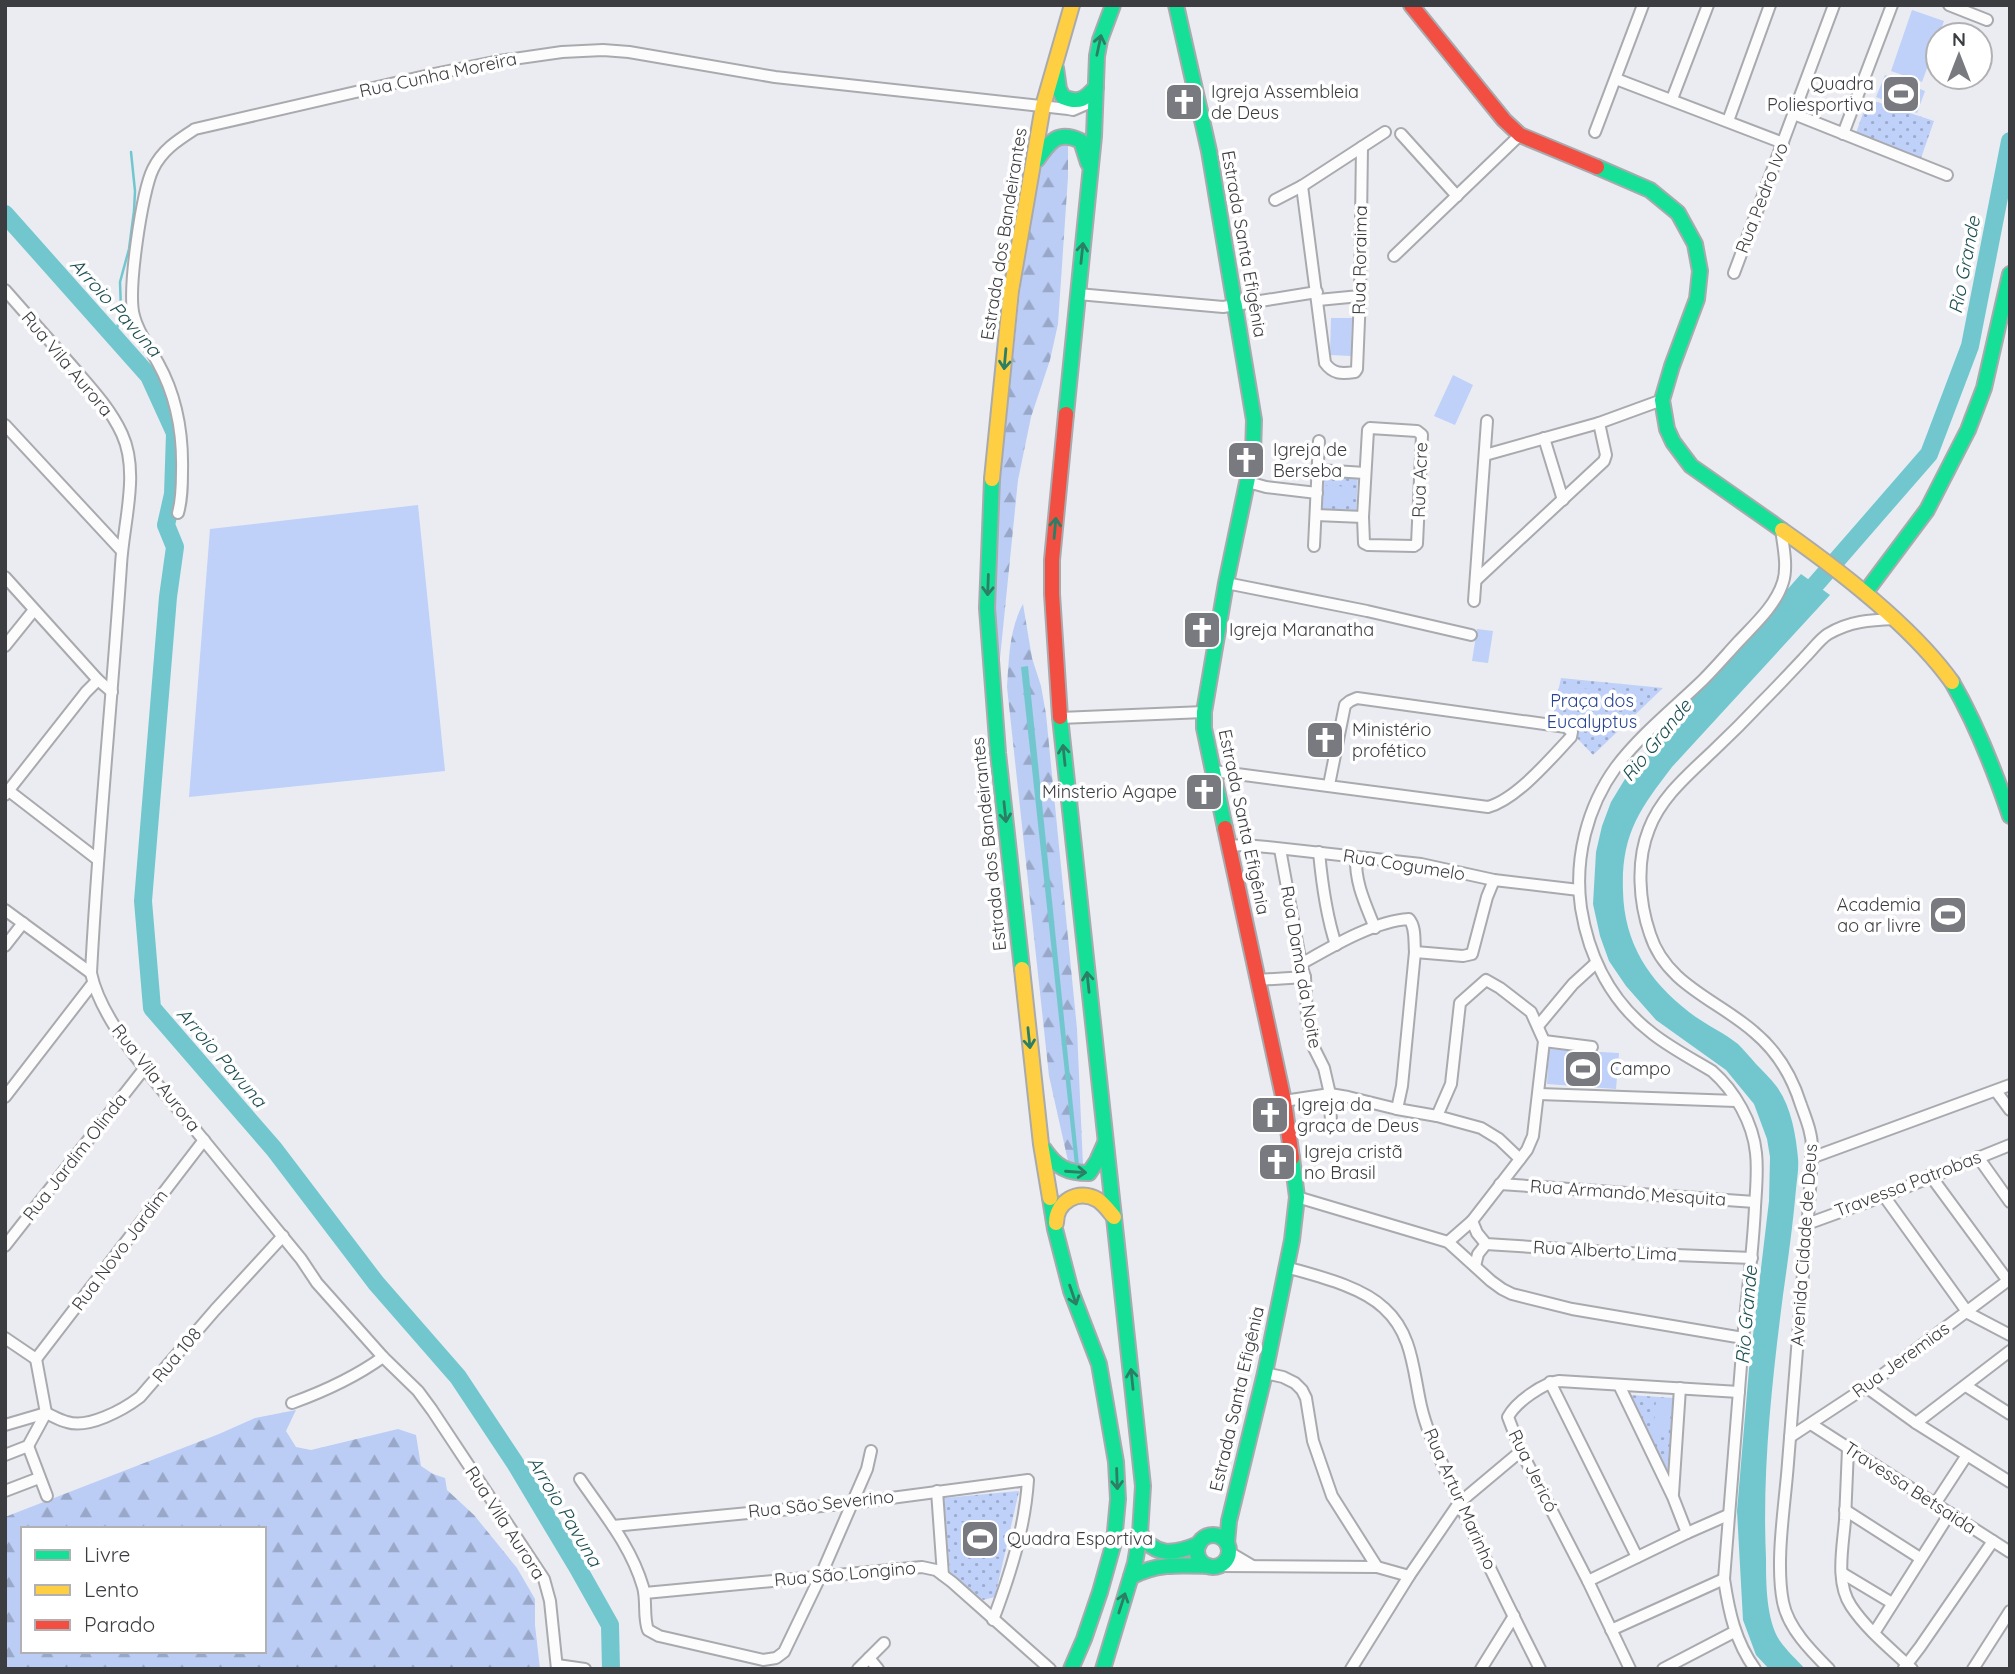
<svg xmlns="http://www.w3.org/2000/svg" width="2015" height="1674" viewBox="0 0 2015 1674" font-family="Quicksand,sans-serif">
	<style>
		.forest { fill: url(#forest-firs); fill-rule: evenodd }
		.park { fill: url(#park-dots) }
		.garden { fill: #bfd0f9 }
		.water { fill: #72c7ce }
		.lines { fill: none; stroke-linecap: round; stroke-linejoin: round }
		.stream { stroke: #72c7ce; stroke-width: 2.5 }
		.river { stroke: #72c7ce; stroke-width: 18 }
		.street-casing { stroke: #a9aaae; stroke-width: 14 }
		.fast-casing { stroke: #a9aaae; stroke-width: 18 }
		.slow-casing { stroke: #a9aaae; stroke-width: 18 }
		.jam-casing { stroke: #a9aaae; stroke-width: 18 }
		.street { stroke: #fcfcfd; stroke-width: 10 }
		.fast { stroke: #16e098; stroke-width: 14 }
		.slow { stroke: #ffcf43; stroke-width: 14 }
		.jam { stroke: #f24e42; stroke-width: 14 }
		.oneway { stroke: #2c7e64 }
		.labels { text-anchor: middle; stroke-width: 7; stroke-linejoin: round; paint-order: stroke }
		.street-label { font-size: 18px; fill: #3b3d41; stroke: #fff }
		.poi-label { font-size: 18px; fill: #3b3d41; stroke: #fff; text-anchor: start }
		.park-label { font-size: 18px; fill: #274392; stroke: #fff }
		.water-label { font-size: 19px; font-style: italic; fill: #1b4e51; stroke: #fff }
	</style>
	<defs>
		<pattern id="forest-firs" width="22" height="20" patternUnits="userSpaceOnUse" patternTransform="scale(1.75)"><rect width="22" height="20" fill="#bbcdf5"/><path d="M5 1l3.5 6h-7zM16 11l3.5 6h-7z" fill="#99a8c8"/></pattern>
		<pattern id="park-dots" width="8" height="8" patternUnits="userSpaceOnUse" patternTransform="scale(1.75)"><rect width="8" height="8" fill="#bfd0f9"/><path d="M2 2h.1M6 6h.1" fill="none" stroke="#9caacb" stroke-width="1.8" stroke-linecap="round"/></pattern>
	</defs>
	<rect width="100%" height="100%" fill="#eaecf2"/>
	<g class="forest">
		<polygon points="1068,140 1068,177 1058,324 1050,360 1031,417 1018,480 999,668 992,625 999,484 1023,265 1040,153"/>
		<path d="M1023 604 1032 658 1041 686 1046 714 1077 1029 1083 1166 1070 1170 1049 1076 1007 687C1009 658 1009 630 1023 604Z"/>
		<path d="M296 1410 286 1431 296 1447 311 1450 398 1429 416 1435 421 1466 433 1474 445 1478 447 1490 474 1515 517 1568 535 1599V1625L540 1669H5V1517L219 1434 255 1418ZM23 1529H264V1651H23Z"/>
	</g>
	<g class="park">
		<polygon points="1868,99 1934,121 1921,158 1855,136"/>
		<polygon points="1312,471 1358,474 1356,513 1310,511"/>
		<polygon points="1561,678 1663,688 1593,755 1576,737 1560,743 1565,730 1552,720"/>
		<polygon points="1630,1395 1674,1398 1667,1483"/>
		<polygon points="1019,1491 995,1597 983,1600 950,1572 944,1498"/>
	</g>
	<g class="garden">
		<polygon points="1912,10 1944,21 1922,82 1891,71"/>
		<polygon points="1885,75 1925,91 1917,113 1876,97"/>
		<polygon points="1331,318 1352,318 1351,356 1330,355"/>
		<polygon points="1453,375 1473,385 1455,425 1434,416"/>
		<polygon points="1321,485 1351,487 1351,505 1320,503"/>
		<polygon points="418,505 445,771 189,797 210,529"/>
		<polygon points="1477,629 1493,631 1488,663 1472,661"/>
		<polygon points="1559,687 1598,689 1597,712 1557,708"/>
		<polygon points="1549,1049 1619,1053 1616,1089 1547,1084"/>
		<polygon points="1656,1400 1672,1401 1668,1438 1653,1436"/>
		<polygon points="960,1522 1003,1527 1000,1557 957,1552"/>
	</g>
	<g class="water">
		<path d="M1801 574 1830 595 1672 767C1639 810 1621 835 1623 891 1624 943 1649 981 1689 1012 1704 1024 1723 1032 1738 1044 1744 1050 1750 1057 1756 1064 1763 1071 1771 1079 1777 1087 1791 1106 1796 1135 1798 1158 1799 1168 1797 1179 1796 1189 1793 1224 1788 1260 1783 1295 1772 1381 1762 1471 1766 1558 1766 1583 1766 1620 1780 1641 1787 1651 1797 1660 1805 1669H1769L1756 1655 1743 1620 1737 1511 1749 1369 1769 1201 1770 1157 1767 1139 1754 1104 1726 1070 1656 1020 1626 986 1609 961 1600 936 1593 904 1596 852 1602 826 1611 802 1628 774 1653 742Z"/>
		<polygon points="1028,666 1079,1165 1075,1166 1021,667"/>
	</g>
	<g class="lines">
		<polyline class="stream" points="115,337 121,311 120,282 129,249 134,211 135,191 131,152"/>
		<g class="river">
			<polyline points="5,214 149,376 175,433 173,494 166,525 175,547 168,597 143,901 152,1008 274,1149 376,1283 458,1377 515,1463 579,1570 610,1625 611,1669"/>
			<polyline points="1802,600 1929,454 1970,346 2010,141"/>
		</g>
		<defs>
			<g id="street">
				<polyline points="1949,5 1987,20"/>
				<polyline points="1616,79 1783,143"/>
				<polyline points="1672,99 1708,5"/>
				<polyline points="1794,114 1947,175"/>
				<polyline points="1728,121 1770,5"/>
				<polyline points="1595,132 1643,5"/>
				<polyline points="1401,134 1457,196"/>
				<polyline points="1843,134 1892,5"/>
				<path d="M1302 186 1325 363C1333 374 1341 374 1355 372L1357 369 1360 296 1362 147"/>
				<polyline points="1275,200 1302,186 1385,132"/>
				<polyline points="1394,256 1520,135"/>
				<polyline points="1734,273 1834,5"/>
				<path d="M5 290C27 315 49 340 72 366 90 387 110 408 122 434 140 473 123 524 121 565 112 701 98 836 91 973 101 1023 160 1087 193 1127 229 1171 265 1215 301 1259L317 1283 383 1357 418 1391 432 1410 544 1579 550 1601 557 1669"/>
				<polyline points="1078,294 1223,307 1317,292"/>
				<polyline points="1318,300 1360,296"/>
				<polyline points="5,425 122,551"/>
				<polygon points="1370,428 1417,431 1422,435 1417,544 1414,546 1368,545 1364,543 1363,517 1368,430"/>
				<polyline points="1544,438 1563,500"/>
				<polyline points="1485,455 1599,423 1662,400"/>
				<polyline points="1318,470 1365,473"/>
				<polyline points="1248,482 1266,487 1317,493"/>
				<path d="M178 513C182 499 182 485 182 471 183 432 177 397 158 363 150 348 138 333 134 316 127 292 142 191 153 169 162 150 178 140 195 129L434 74 499 61 562 52 603 50 629 52 775 77 1068 109 1073 110 1089 103"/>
				<polyline points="1316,515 1363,517"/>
				<polyline points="1314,546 1319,441"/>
				<polyline points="5,577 98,680 112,692"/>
				<polyline points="1476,580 1604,461 1606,455 1599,423"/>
				<polyline points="1226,583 1367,611 1471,635"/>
				<polyline points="1474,601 1487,421"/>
				<polyline points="5,646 34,610"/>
				<polyline points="1060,718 1204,712"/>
				<path d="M1214 771 1488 807C1517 799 1551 758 1571 737L1572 732 1566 727 1357 698 1350 701 1345 705 1329 785"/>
				<polyline points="9,791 97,859"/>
				<polyline points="5,795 86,692 98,680"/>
				<polyline points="1229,846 1244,845 1267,847 1421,864 1494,880 1579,890"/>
				<polyline points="1280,849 1301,964 1305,977 1307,1016 1314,1048 1324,1068 1330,1094 1331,1125"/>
				<path d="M1319 852C1322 884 1326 915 1336 945"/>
				<path d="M1356 857C1355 883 1365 903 1375 928"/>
				<polyline points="5,910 91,973"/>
				<polyline points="5,946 23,923"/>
				<polyline points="1415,952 1463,956 1472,954 1487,897 1494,880"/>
				<path d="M1301 964C1331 947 1374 921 1409 919 1416 927 1414 941 1415 952L1402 1086 1397 1109"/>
				<polyline points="1257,980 1305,977"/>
				<polyline points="1538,1026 1573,984 1596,963"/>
				<polyline points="1544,1041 1592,1047"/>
				<polyline points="1996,1091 2010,1110"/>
				<polyline points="1539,1094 1736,1101"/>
				<polyline points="5,1097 93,983"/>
				<polyline points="1284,1101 1330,1094 1348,1097 1397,1109 1437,1116 1481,1128 1499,1139 1520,1159"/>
				<polyline points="1437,1116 1451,1084 1460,1003 1486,980 1500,988 1531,1012 1544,1041 1533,1136 1527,1150 1472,1221 1448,1242"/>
				<polyline points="1978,1157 2010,1202"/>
				<polyline points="1811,1158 2010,1085"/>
				<polyline points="1930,1175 2008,1281"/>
				<polyline points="1500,1184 1755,1202"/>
				<polyline points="1884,1196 1968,1313 2010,1335"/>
				<polyline points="1297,1197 1448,1242 1491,1281 1502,1289 1512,1294 1572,1309 1743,1338"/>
				<polyline points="1472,1221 1477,1233 1486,1244 1626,1253 1752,1258"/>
				<polyline points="1807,1224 1884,1196 2010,1145"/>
				<polyline points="5,1246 144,1069"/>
				<polyline points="1475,1266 1478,1254 1486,1244"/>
				<path d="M1286 1267C1317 1276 1361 1286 1384 1308 1413 1334 1413 1371 1421 1406 1427 1432 1439 1456 1450 1481 1477 1545 1509 1607 1540 1669"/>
				<polyline points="5,1338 36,1359"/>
				<polyline points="36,1359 204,1140"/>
				<polyline points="1265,1373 1283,1377 1295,1383 1302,1390 1306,1398 1313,1441 1332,1496 1377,1567"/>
				<polyline points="1550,1382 1637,1557"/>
				<polyline points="1619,1385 1673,1497 1687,1533"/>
				<polyline points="1966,1386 2010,1414"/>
				<polyline points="1866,1387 1916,1423 2010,1482"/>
				<path d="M292 1403C325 1391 354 1378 383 1357"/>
				<polyline points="1916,1423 2010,1351"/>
				<polyline points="1811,1424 2010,1552"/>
				<path d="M5 1425 46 1413C53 1416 59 1420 67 1422 88 1429 123 1410 140 1397L215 1310 283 1236"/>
				<polyline points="1790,1437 1866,1387 2010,1279"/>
				<polyline points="28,1446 47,1496"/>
				<path d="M1848 1449C1847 1473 1846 1497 1845 1520 1843 1547 1835 1582 1851 1606 1867 1630 1891 1649 1912 1669"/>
				<polyline points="5,1455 28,1446 46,1413 36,1359"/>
				<path d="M580 1479C604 1514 631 1546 643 1587 647 1601 643 1617 648 1630L659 1636 763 1660 776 1658 784 1652 821 1575 867 1469 871 1451"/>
				<polyline points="5,1491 39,1478"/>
				<polyline points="937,1491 943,1575"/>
				<polyline points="1673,1494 1680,1388"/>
				<polyline points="1935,1504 1967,1455"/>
				<polyline points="1845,1510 1920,1558"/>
				<path d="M613 1526 853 1503 1028 1480C1025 1528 1010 1575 993 1620"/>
				<polyline points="1229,1552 1251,1565"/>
				<polyline points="1218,1566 1377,1567 1409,1576"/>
				<polyline points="1842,1573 1892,1603"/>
				<polyline points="1588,1581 1687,1533 1728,1515"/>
				<polyline points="645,1593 922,1567 936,1570 952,1582 1050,1669"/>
				<polyline points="1611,1630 1724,1579"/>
				<polyline points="1874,1633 1950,1513"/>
				<polyline points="869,1658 878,1669"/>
				<polyline points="557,1665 585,1669"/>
				<polyline points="1904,1668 1920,1647 1993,1541"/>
				<polyline points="858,1669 884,1643"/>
				<polyline points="1351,1669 1409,1576 1459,1503 1521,1451"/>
				<polyline points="1481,1669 1514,1616"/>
				<path d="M1630 1669 1588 1581 1521 1451 1508 1417C1516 1402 1543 1383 1559 1381L1739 1392"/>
				<polyline points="1663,1669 1734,1632"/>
				<path d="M1755 1669C1735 1641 1729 1612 1724 1579 1731 1499 1736 1419 1743 1340 1747 1295 1753 1251 1755 1207 1756 1189 1758 1171 1756 1153 1753 1123 1735 1091 1712 1071 1692 1059 1671 1048 1653 1034 1612 1003 1589 958 1581 908 1574 859 1587 807 1616 767 1640 735 1674 708 1703 680 1715 668 1727 654 1739 641 1755 624 1776 605 1783 582 1788 566 1783 545 1781 529"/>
				<path d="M1829 1669C1811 1651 1788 1628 1783 1602 1775 1561 1785 1505 1788 1463 1793 1400 1798 1337 1803 1274 1807 1232 1811 1190 1812 1148 1812 1133 1806 1119 1801 1105 1792 1076 1777 1051 1754 1032 1718 1000 1666 985 1650 934 1639 902 1636 861 1649 829 1661 797 1689 774 1713 751 1730 735 1746 719 1762 702 1777 687 1791 672 1806 656 1813 649 1820 639 1828 634 1850 621 1870 620 1895 619"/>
				<polyline points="1973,1669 2010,1611"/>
			</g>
			<g id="fast">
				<polyline points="1176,5 1209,151 1254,420 1253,454 1226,583 1204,712 1204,728 1225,828"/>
				<path d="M1056 68 1059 89 1063 97C1079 104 1085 99 1096 87"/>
				<path d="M1037 160C1050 141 1058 130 1081 141L1088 163"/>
				<polyline points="1597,167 1650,190 1678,213 1695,244 1700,271 1697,299 1672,366 1662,400 1667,429 1673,442 1691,466 1782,530"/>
				<polyline points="1066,414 1094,136 1097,56 1100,40 1113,5"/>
				<polyline points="992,479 987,608 998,753 1022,969"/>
				<polyline points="1865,593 1927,510 1968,430 1984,388 2010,274"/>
				<path d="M1952 682C1977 725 1994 769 2010 816"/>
				<polyline points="1060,717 1143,1486 1140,1534 1135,1563 1103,1669"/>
				<path d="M1044 1149C1056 1167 1067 1173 1089 1173L1097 1161 1105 1143"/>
				<polyline points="1050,1198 1055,1229 1071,1291 1099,1364 1116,1462 1118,1499 1114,1542 1100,1592 1084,1639 1071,1669"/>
				<path d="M1140 1533C1155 1558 1175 1554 1199 1544"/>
				<circle cx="1213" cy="1551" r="16"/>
				<polyline points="1227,1543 1229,1521 1265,1373 1292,1240 1297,1197 1292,1158"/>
				<path d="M1131 1577C1156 1563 1181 1565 1208 1566"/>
			</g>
			<g id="slow">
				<polyline points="992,479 1011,291 1043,106 1072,5"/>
				<path d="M1782 530C1839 570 1912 626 1952 682"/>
				<polyline points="1022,969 1041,1144 1050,1198"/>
				<path d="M1056 1223C1056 1202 1078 1188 1098 1200 1104 1204 1109 1211 1114 1217"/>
			</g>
			<g id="jam">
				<polyline points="1411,5 1504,120 1520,135 1597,167"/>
				<polyline points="1060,717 1052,594 1052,560 1066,414"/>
				<polyline points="1225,828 1284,1101 1292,1158"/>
			</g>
		</defs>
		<use href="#street" class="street-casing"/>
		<use href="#fast" class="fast-casing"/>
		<use href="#slow" class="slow-casing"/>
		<use href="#jam" class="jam-casing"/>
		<use href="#street" class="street"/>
		<use href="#fast" class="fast"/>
		<use href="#slow" class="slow"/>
		<use href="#jam" class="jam"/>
	</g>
	<defs><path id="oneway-shaft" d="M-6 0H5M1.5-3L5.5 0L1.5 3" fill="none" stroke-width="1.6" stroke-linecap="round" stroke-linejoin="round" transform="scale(1.75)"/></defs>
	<g class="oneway">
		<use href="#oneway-shaft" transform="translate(1099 45) rotate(-78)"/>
		<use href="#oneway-shaft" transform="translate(1082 253) rotate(-84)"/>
		<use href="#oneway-shaft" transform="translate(1005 359) rotate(95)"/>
		<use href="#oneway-shaft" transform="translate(1055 528) rotate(-85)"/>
		<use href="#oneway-shaft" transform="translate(988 585) rotate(92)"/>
		<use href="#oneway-shaft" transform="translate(1064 755) rotate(-96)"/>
		<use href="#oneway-shaft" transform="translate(1005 812) rotate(84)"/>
		<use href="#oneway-shaft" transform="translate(1088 982) rotate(-96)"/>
		<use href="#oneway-shaft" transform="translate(1029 1038) rotate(84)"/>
		<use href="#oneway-shaft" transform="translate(1076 1172) rotate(4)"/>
		<use href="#oneway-shaft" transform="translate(1073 1295) rotate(71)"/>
		<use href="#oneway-shaft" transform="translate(1132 1379) rotate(-96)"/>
		<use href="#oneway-shaft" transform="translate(1117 1479) rotate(88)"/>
		<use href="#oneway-shaft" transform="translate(1122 1603) rotate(-72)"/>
	</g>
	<defs>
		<symbol id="stadium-square" viewBox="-11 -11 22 22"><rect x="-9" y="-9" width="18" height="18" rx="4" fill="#787a7f" stroke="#fff"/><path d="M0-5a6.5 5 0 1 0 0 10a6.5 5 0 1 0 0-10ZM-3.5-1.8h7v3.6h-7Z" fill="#fff"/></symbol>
		<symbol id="church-square" viewBox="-11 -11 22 22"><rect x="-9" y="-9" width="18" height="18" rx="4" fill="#787a7f" stroke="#fff"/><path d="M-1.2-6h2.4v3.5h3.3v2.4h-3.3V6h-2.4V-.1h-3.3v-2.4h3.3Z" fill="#fff"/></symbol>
	</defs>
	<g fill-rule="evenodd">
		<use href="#stadium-square" x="1879" y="72" width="44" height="44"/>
		<use href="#church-square" x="1162" y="80" width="44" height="44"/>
		<use href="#church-square" x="1224" y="438" width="44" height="44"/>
		<use href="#church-square" x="1180" y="608" width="44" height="44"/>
		<use href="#church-square" x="1303" y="718" width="44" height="44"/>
		<use href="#church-square" x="1182" y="770" width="44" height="44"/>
		<use href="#stadium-square" x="1926" y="893" width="44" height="44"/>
		<use href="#stadium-square" x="1561" y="1047" width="44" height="44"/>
		<use href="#church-square" x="1248" y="1093" width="44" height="44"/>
		<use href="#church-square" x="1255" y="1140" width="44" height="44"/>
		<use href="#stadium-square" x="958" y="1517" width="44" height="44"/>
	</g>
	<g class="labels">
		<g class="street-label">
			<text transform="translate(438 75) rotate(-12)" y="6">Rua Cunha Moreira</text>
			<text transform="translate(1762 198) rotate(-69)" y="6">Rua Pedro Ivo</text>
			<text transform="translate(1004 234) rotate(-81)" y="6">Estrada dos Bandeirantes</text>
			<text transform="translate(1244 244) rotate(80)" y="6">Estrada Santa Efigênia</text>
			<text transform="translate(1360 260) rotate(-89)" y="6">Rua Roraima</text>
			<text transform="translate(67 364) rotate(50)" y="6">Rua Vila Aurora</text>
			<text transform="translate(1420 480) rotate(-88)" y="6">Rua Acre</text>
			<text transform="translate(1244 822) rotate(78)" y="6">Estrada Santa Efigênia</text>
			<text transform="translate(989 844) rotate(-96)" y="6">Estrada dos Bandeirantes</text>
			<text transform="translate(1404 865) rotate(9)" y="6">Rua Cogumelo</text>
			<text transform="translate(1301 967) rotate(80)" y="6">Rua Dama da Noite</text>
			<text transform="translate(156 1078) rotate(52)" y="6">Rua Vila Aurora</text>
			<text transform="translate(75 1157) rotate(-52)" y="6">Rua Jardim Olinda</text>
			<text transform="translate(1908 1184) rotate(-21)" y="6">Travessa Patrobas</text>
			<text transform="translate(1628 1193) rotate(4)" y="6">Rua Armando Mesquita</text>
			<text transform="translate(1804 1245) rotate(-86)" y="6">Avenida Cidade de Deus</text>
			<text transform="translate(120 1250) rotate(-53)" y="6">Rua Novo Jardim</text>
			<text transform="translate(1605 1251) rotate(3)" y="6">Rua Alberto Lima</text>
			<text transform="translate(177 1355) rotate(-50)" y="6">Rua 108</text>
			<text transform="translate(1901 1360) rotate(-36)" y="6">Rua Jeremias</text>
			<text transform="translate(1237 1399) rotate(-77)" y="6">Estrada Santa Efigênia</text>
			<text transform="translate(1533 1471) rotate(64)" y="6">Rua Jericó</text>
			<text transform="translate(1910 1488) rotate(33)" y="6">Travessa Betsaida</text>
			<text transform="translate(1460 1499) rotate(66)" y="6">Rua Artur Marinho</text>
			<text transform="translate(821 1504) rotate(-6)" y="6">Rua São Severino</text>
			<text transform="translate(505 1523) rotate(57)" y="6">Rua Vila Aurora</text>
			<text transform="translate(845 1574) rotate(-5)" y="6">Rua São Longino</text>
		</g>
		<g class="poi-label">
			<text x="1874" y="90" text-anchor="end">Quadra<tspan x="1874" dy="21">Poliesportiva</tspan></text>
			<text x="1211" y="98">Igreja Assembleia<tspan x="1211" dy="21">de Deus</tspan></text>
			<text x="1273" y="456">Igreja de<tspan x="1273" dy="21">Berseba</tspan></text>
			<text x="1229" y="636">Igreja Maranatha</text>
			<text x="1352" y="736">Ministério<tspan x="1352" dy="21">profético</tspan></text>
			<text x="1177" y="798" text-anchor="end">Minsterio Agape</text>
			<text x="1921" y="911" text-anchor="end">Academia<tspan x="1921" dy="21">ao ar livre</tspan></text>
			<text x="1610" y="1075">Campo</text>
			<text x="1297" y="1111">Igreja da<tspan x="1297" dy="21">graça de Deus</tspan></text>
			<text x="1304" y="1158">Igreja cristã<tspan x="1304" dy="21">no Brasil</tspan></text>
			<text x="1007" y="1545">Quadra Esportiva</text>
		</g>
		<g class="park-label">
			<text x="1592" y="707">Praça dos<tspan x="1592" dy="21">Eucalyptus</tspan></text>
		</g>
		<g class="water-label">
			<text transform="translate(1964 265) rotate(-79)" y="7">Rio Grande</text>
			<text transform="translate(116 307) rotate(48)" y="7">Arroio Pavuna</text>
			<text transform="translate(1656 740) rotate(-51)" y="7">Rio Grande</text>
			<text transform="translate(222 1057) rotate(49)" y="7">Arroio Pavuna</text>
			<text transform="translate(1746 1315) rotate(-85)" y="7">Rio Grande</text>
			<text transform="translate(565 1511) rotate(59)" y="7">Arroio Pavuna</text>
		</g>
	</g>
	<rect width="2015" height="1674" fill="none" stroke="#3b3d41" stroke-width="14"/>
	<rect x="21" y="1527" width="245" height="126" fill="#ffffff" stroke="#b1b1b3" stroke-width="2"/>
	<rect x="35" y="1550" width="35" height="10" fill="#16e098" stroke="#b1b1b3" stroke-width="2"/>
	<text x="84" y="1562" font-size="21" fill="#3b3d41">Livre</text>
	<rect x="35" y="1585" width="35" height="10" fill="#ffcf43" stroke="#b1b1b3" stroke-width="2"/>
	<text x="84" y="1597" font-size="21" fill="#3b3d41">Lento</text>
	<rect x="35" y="1620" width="35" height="10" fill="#f24e42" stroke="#b1b1b3" stroke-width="2"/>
	<text x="84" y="1632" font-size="21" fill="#3b3d41">Parado</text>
	<g transform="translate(1959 56)"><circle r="33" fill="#ffffff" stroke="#b1b1b3" stroke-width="2"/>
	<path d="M0-5L12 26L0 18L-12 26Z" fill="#787a7f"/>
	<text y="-10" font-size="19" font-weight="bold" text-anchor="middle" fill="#3b3d41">N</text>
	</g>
</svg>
